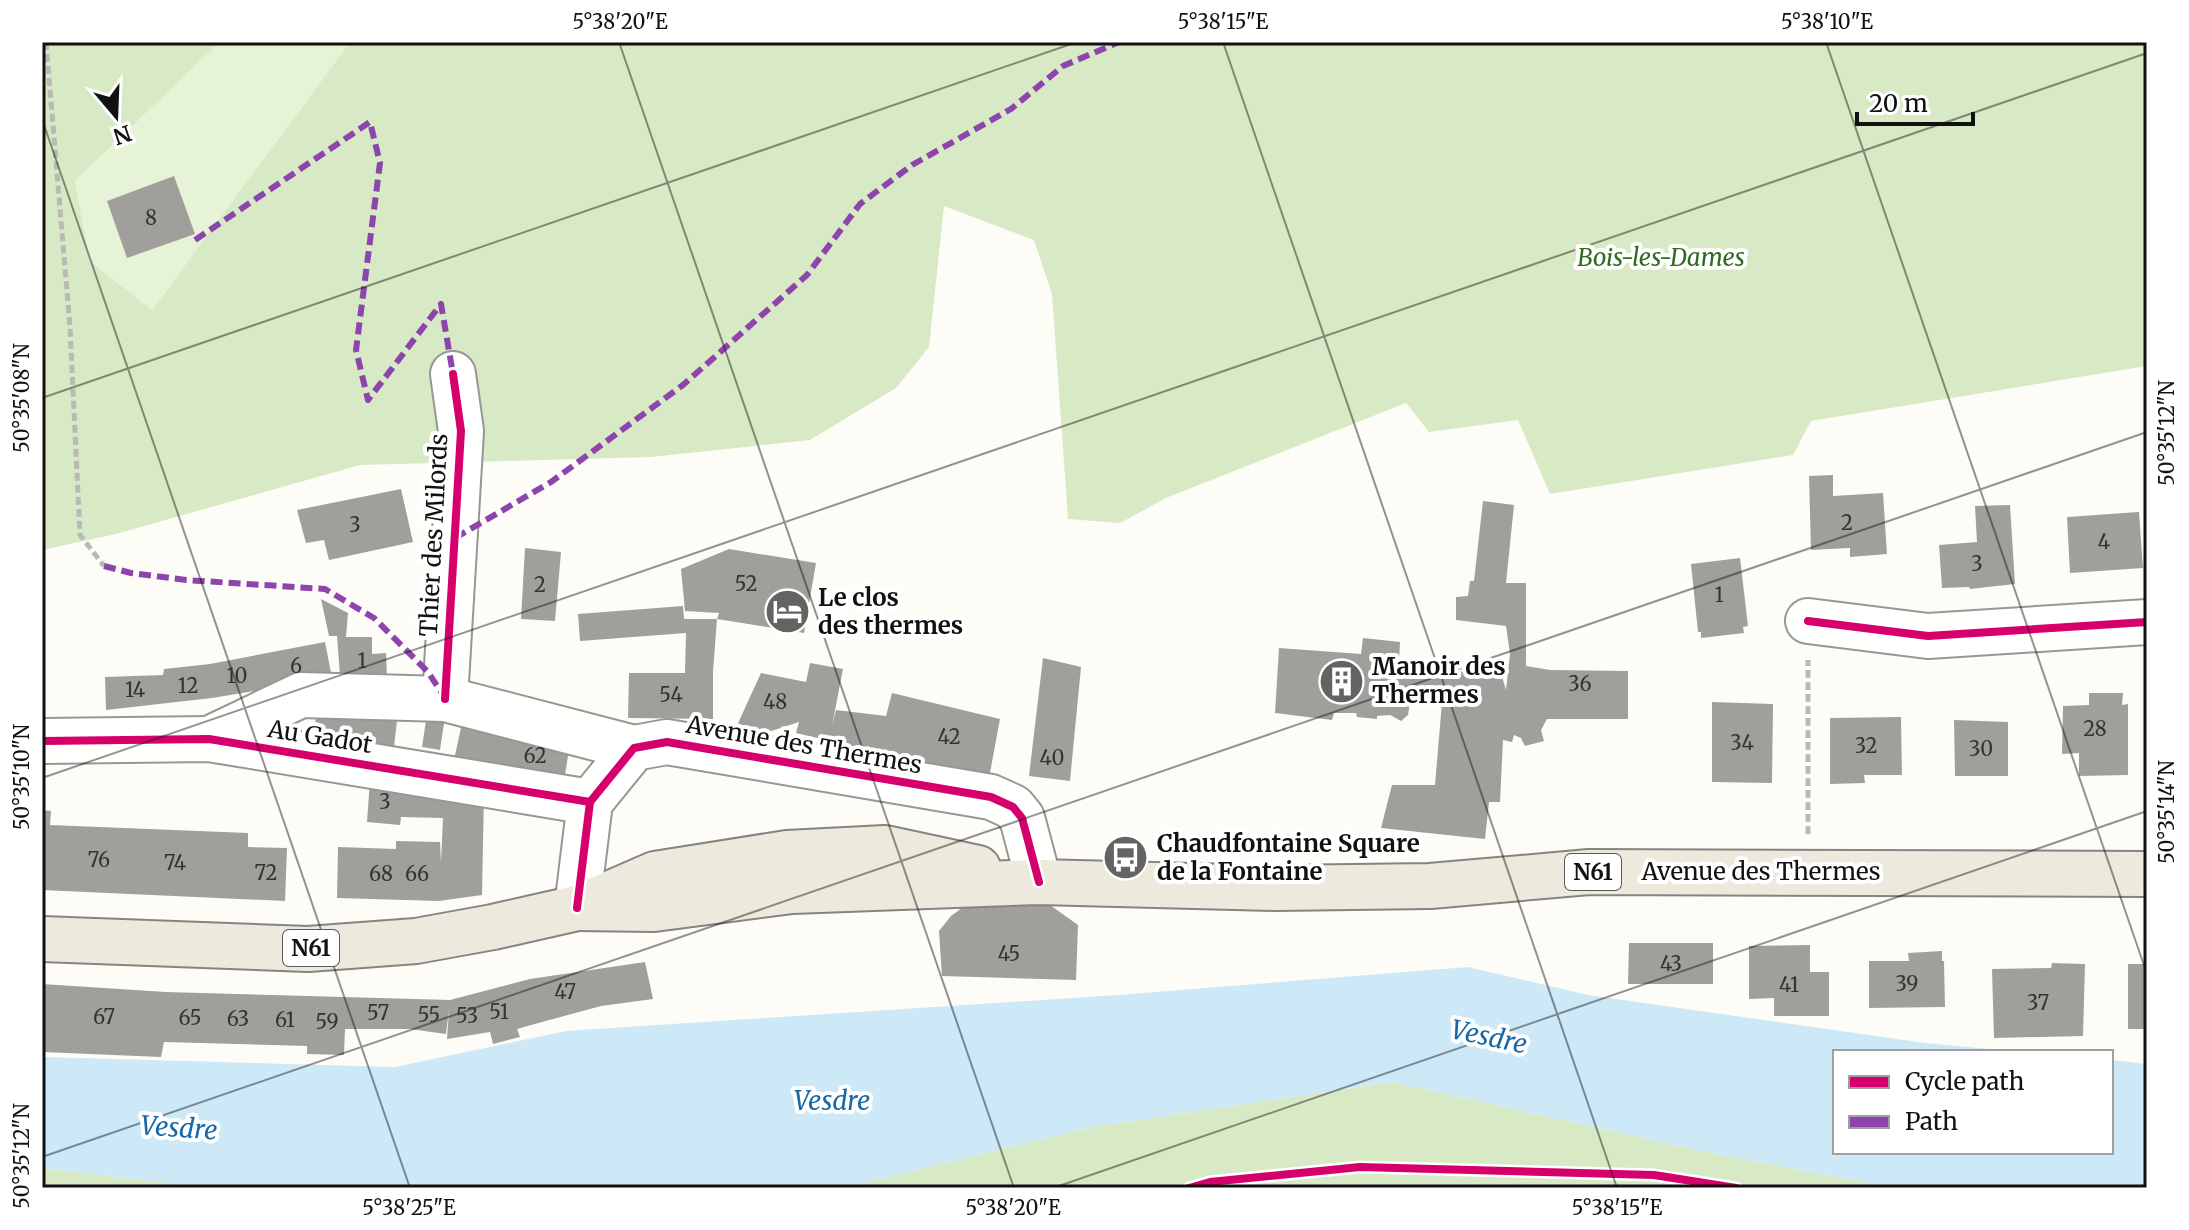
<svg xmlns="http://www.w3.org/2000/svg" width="2189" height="1230" viewBox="0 0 2189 1230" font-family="Merriweather,serif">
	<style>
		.green { fill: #e7f3d7 }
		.forest { fill: #d8eac5 }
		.water { fill: #cde8f7 }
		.building { fill: #a19f9c }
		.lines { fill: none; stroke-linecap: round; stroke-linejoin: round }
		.minor-casing { stroke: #979795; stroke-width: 48 }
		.major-casing { stroke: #858482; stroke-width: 48 }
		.path { stroke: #b9b9b8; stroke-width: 5; stroke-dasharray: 8 4; stroke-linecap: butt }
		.minor { stroke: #fffffe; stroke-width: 44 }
		.major { stroke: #ede9dc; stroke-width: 44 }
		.quiet { stroke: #8e44ad; stroke-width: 6; stroke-dasharray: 12 6; stroke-linecap: butt }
		.cycleway-casing { stroke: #fff; stroke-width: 13 }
		.cycleway { stroke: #d6006c; stroke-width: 8 }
		.ticks { fill: none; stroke: #111; stroke-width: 2; stroke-opacity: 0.45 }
		.labels { text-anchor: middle; stroke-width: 8; stroke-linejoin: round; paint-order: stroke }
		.number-label { font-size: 20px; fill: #353434 }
		.shield { fill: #fff; stroke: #585858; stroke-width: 2 }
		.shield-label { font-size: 22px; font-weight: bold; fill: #111 }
		.park-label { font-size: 24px; font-style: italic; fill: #2f6b1f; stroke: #fff }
		.street-label { font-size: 24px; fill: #111; stroke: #fff }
		.poi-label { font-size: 24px; font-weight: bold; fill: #111; stroke: #fff; text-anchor: start }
		.water-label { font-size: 26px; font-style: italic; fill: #1768a6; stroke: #fff }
		.neatline { fill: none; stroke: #111; stroke-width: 3 }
		.ticks-label { font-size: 20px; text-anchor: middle; fill: #111 }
	</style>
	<rect width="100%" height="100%" fill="#fdfcf7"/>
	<polygon class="green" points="220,42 350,42 152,310 90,261 75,181"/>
	<g class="forest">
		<polygon points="42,42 220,42 75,181 90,261 152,310 350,42 2147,42 2147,366 1811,421 1793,455 1550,494 1518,420 1429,432 1406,403 1166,498 1120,523 1068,519 1052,294 1034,240 944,206 929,347 896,388 810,440 651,457 360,465 116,534 42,550"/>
		<polygon points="1392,1082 1720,1155 1898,1188 844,1188 1091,1127"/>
		<polygon points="42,1168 213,1188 42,1188"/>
	</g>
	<polygon class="water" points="1468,967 1588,995 1925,1043 2021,1052 1835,1052 1835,1152 2111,1152 2111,1060 2147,1064 2147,1188 1898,1188 1720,1155 1392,1082 1091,1127 844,1188 213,1188 42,1168 42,1057 395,1067 566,1031 1118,995"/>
	<g class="building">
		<polygon points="174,176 195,234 127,258 107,201"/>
		<polygon points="1833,475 1833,496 1883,493 1887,554 1850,557 1850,548 1811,550 1809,476"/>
		<polygon points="401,489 413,542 329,560 324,540 306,543 297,510"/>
		<polygon points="1483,501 1514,505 1506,583 1526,583 1526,666 1550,670 1628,671 1628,719 1547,719 1541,730 1544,741 1525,746 1521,738 1514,735 1512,742 1503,740 1500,802 1489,802 1485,839 1381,828 1392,785 1435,785 1442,702 1410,702 1408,715 1401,721 1390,715 1377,716 1377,719 1357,717 1356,713 1334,713 1332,720 1275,713 1279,648 1361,654 1363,638 1400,642 1399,661 1450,664 1450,670 1473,673 1475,665 1497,667 1496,673 1501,673 1506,690 1510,654 1506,626 1456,620 1456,597 1468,596 1470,581 1474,581"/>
		<polygon points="2010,505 2015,584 1970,589 1969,587 1942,588 1939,545 1977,542 1975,506"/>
		<polygon points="2139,512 2143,568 2070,573 2067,517"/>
		<polygon points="525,548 561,552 555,621 521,619"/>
		<polygon points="729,549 816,563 804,633 717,619 713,672 713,719 628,718 629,673 685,673 686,633 580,641 578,614 683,606 684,619 717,619 719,613 685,611 681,569"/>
		<polygon points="1740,558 1748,626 1743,627 1744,633 1701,638 1701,632 1698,632 1691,564"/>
		<polygon points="321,599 348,613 346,637 372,637 372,654 386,653 387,679 340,676 337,636 329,636"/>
		<polygon points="325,642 332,678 212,698 106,710 105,677 163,675 164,669 210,664"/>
		<polygon points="1043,658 1081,667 1070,781 1029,776"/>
		<polygon points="810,663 843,669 832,726 836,710 886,716 892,693 1000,719 989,778 796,733 799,722 728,745 761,673 806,682"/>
		<polygon points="2089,693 2123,693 2122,705 2128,704 2128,775 2079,776 2079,753 2062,754 2063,706 2089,705"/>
		<polygon points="1712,702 1773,704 1772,783 1712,782"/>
		<polygon points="317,711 397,721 394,747 313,737"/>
		<polygon points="427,714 445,717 440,750 422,747"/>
		<polygon points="1901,717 1902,775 1864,775 1865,783 1830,784 1830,718"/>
		<polygon points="1954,720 2008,722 2008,776 1955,776"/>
		<polygon points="462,723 570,744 564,781 454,760"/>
		<polygon points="370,780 484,792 482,895 439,901 337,898 338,847 396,849 396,841 440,842 441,862 443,818 401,817 400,825 367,822"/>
		<polygon points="42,810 51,811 50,825 248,833 248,847 287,848 285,901 42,890"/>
		<polygon points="967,904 1050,905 1078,925 1076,980 942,976 939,931 951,916"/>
		<polygon points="1629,943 1713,943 1713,984 1628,984"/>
		<polygon points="1810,945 1810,972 1829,972 1829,1016 1774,1016 1774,998 1749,999 1749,946"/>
		<polygon points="1942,951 1942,961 1944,961 1945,1007 1869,1008 1869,961 1909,961 1908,953"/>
		<polygon points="645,962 653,999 601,1006 542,1022 517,1029 520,1037 493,1044 490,1032 447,1039 449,1010 446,1034 410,1029 345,1029 344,1055 307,1054 307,1046 164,1042 161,1057 42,1052 42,984 166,992 450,1000 530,979"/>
		<polygon points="2052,963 2085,964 2083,1036 1994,1038 1992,969 2051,968"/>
		<rect x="2128" y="964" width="19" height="65"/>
	</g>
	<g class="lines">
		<defs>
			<g id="minor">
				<polyline points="1808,621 1928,636 2147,622"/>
				<polyline points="445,699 461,431 453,374"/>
				<polyline points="209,739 301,695 445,699 634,748"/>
				<polyline points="42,741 209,739 590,802"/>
				<polyline points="577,908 590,802 634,748 667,742 991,797 1013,807 1022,818 1039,882"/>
			</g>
			<g id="major">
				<polyline points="577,908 654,909 792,891 1039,882 1276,888 1430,886 1589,872 2147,874"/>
				<polyline points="42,939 308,949 416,941 493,927 577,908 655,874 787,853 885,848 978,868"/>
			</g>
		</defs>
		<use href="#minor" class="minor-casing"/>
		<use href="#major" class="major-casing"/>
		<g class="path">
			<polyline points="46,42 70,327 80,535 104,566"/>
			<polyline points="1808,834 1808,660"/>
		</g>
		<use href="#minor" class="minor"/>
		<use href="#major" class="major"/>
		<g class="quiet">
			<polyline points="195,240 370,122 380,163 356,350 368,400 441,304 453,374"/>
			<polyline points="455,538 551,482 683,385 807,275 860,204 912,165 1011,109 1063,66 1119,42"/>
			<polyline points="104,566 131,573 186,580 325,589 374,618 428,672 443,695"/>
		</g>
		<defs>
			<g id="cycleway">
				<polyline points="1808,621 1928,636 2147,622"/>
				<polyline points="445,699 461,431 453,374"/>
				<polyline points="42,741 209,739 590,802"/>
				<polyline points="577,908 590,802 634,748 667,742 991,797 1013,807 1022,818 1039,882"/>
				<polyline points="1189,1188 1210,1182 1360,1167 1654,1175 1736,1188"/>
			</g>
		</defs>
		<use href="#cycleway" class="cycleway-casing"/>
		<use href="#cycleway" class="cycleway"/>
	</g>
	<path class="ticks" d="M619 42 1014 1188M1223 42 1617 1188M1826 42 2147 974M42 119 410 1188M42 398 1077 42M42 778 2147 53M42 1157 2147 432M1053 1188 2147 811"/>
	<defs>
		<symbol id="hotel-disc" viewBox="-11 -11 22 22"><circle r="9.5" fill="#646362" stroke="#fff"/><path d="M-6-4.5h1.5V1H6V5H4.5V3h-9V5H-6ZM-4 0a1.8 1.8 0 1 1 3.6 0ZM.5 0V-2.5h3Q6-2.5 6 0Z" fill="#fff"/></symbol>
		<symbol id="building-disc" viewBox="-11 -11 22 22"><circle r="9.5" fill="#646362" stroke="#fff"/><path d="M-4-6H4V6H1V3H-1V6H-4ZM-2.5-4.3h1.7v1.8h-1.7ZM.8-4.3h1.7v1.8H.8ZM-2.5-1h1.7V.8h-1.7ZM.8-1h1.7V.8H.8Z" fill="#fff"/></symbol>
		<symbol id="bus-disc" viewBox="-11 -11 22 22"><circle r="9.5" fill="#646362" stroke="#fff"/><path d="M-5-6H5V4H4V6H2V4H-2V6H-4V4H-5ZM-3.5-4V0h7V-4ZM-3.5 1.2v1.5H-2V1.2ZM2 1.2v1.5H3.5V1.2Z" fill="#fff"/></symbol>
	</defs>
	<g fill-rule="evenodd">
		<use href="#hotel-disc" x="762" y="586" width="51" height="51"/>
		<use href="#building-disc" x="1316" y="656" width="51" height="51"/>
		<use href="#bus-disc" x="1100" y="832" width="51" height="51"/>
	</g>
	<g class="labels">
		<g class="number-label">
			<text x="151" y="225">8</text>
			<text x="1847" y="530">2</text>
			<text x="355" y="532">3</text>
			<text x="2104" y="549">4</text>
			<text x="1977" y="571">3</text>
			<text x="746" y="591">52</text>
			<text x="540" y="592">2</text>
			<text x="1719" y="602">1</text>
			<text x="362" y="668">1</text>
			<text x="296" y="673">6</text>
			<text x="237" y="683">10</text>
			<text x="1580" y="691">36</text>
			<text x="188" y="693">12</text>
			<text x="135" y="697">14</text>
			<text x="671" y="702">54</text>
			<text x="775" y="709">48</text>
			<text x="2095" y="736">28</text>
			<text x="949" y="744">42</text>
			<text x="1742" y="750">34</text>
			<text x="1866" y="753">32</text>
			<text x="1981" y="756">30</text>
			<text x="535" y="763">62</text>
			<text x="1052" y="765">40</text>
			<text x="385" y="809">3</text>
			<text x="99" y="867">76</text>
			<text x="175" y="870">74</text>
			<text x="266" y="880">72</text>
			<text x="381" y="881">68</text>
			<text x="417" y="881">66</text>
			<text x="1009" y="961">45</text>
			<text x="1671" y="971">43</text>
			<text x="1907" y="991">39</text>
			<text x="1789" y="992">41</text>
			<text x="565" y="999">47</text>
			<text x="2038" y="1010">37</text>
			<text x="499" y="1019">51</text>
			<text x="378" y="1020">57</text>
			<text x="429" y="1022">55</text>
			<text x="467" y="1023">53</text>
			<text x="104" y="1024">67</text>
			<text x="190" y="1025">65</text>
			<text x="238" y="1026">63</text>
			<text x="285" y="1027">61</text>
			<text x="327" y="1029">59</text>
		</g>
		<g class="shield">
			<rect x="1565" y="854" width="56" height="36" rx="6"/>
			<rect x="283" y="930" width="56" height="36" rx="6"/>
		</g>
		<g class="shield-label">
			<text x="1593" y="880">N61</text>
			<text x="311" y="956">N61</text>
		</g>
		<g class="park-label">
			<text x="1661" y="266">Bois-les-Dames</text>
		</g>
		<g class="street-label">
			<text transform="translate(434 535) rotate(-87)" y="8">Thier des Milords</text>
			<text transform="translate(320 737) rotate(9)" y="8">Au Gadot</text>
			<text transform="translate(804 745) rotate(10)" y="8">Avenue des Thermes</text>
			<text x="1761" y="880">Avenue des Thermes</text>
		</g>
		<g class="poi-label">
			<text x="818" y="606">Le clos<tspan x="818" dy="28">des thermes</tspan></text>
			<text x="1372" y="675">Manoir des<tspan x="1372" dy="28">Thermes</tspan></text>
			<text x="1157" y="852">Chaudfontaine Square<tspan x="1157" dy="28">de la Fontaine</tspan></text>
		</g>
		<g class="water-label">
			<text transform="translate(1489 1037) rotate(12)" y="9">Vesdre</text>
			<text x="832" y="1110">Vesdre</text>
			<text transform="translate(179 1128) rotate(4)" y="9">Vesdre</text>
		</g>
	</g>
	<rect width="2189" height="1230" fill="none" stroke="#ffffff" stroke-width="88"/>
	<rect x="1833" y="1050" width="280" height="104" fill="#ffffff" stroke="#a0a0a0" stroke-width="2"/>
	<rect x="1849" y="1076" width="40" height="12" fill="#d6006c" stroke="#a0a0a0" stroke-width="2"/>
	<text x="1905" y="1090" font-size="24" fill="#111111">Cycle path</text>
	<rect x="1849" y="1116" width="40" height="12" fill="#8e44ad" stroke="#a0a0a0" stroke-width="2"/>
	<text x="1905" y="1130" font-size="24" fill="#111111">Path</text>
	<g transform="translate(116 116) rotate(161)" stroke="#ffffff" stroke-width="6" paint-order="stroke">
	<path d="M0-6L14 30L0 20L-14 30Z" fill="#111111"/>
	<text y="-12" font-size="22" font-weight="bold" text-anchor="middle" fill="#111111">N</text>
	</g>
	<path d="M1857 112v12h116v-12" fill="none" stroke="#111111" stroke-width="4"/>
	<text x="1869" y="112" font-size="24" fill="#111111" stroke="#ffffff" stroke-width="6" paint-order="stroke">20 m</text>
	<rect x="44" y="44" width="2101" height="1142" class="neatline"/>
	<g class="ticks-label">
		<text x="620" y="29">5°38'20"E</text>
		<text x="1223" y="29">5°38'15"E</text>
		<text x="1827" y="29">5°38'10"E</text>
		<text transform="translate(22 398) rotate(-90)" y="7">50°35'08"N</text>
		<text transform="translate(2167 433) rotate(-90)" y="7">50°35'12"N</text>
		<text transform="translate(22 777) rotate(-90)" y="7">50°35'10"N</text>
		<text transform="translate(2167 812) rotate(-90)" y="7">50°35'14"N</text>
		<text transform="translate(22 1156) rotate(-90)" y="7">50°35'12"N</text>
		<text x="409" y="1215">5°38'25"E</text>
		<text x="1013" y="1215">5°38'20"E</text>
		<text x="1617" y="1215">5°38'15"E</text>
	</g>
</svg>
